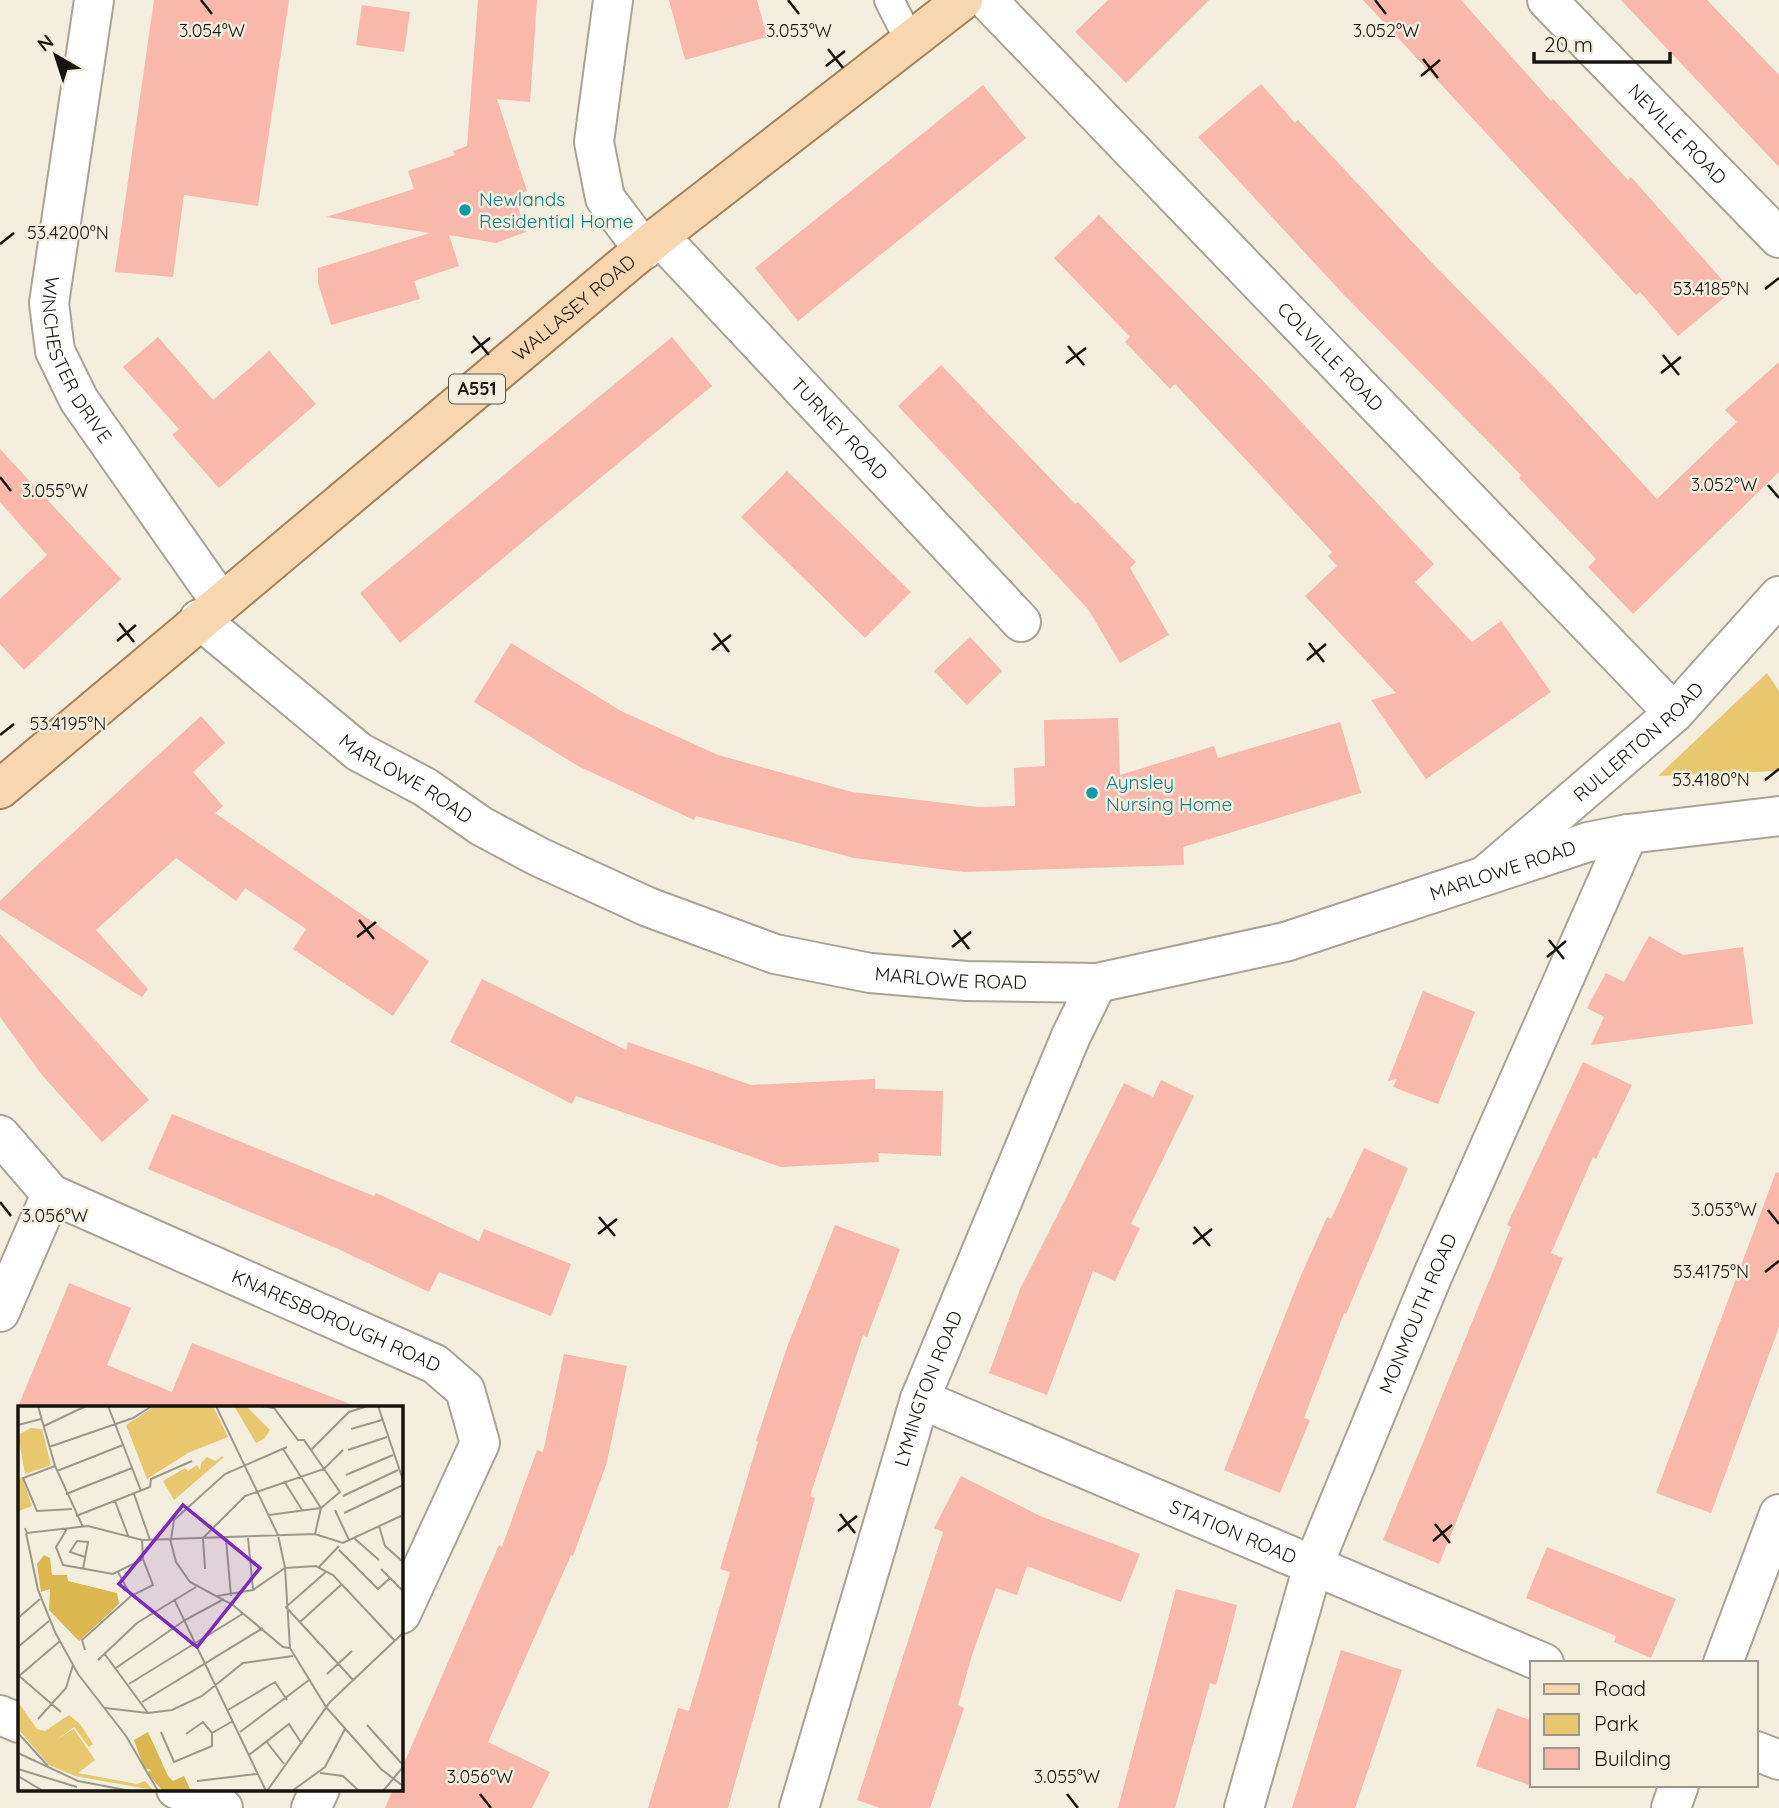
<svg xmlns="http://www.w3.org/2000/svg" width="1779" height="1808" viewBox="0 0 1779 1808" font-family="Quicksand,sans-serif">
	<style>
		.green { fill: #e8c76f }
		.building { fill: #f8b8ac }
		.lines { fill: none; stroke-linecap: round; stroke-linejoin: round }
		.lane-casing { stroke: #a9a395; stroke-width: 32 }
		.street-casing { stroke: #a9a395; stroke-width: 42 }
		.secondary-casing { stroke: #a9a395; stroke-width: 42 }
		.primary-casing { stroke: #a58155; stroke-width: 42 }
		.lane { stroke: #fff; stroke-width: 28 }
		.street { stroke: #fff; stroke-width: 38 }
		.secondary { stroke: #fff; stroke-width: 38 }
		.primary { stroke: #f7d6b0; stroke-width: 38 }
		.ticks { fill: none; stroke: #16140f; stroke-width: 2.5 }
		.culture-dot { fill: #0f9aa8; stroke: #f4eede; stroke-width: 2.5 }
		.labels { text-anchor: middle; stroke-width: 5; stroke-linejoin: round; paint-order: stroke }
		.shield { fill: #f4eede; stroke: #59554d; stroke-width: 2 }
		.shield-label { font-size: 18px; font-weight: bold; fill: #16140f }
		.street-label { font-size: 19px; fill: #16140f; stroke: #f4eede }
		.culture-label { font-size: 19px; fill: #0d838f; stroke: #f4eede; text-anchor: start }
		.inset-road { fill: none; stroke: #9b978b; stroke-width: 2 }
		.view { fill: #7b2cbf; fill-opacity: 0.15; stroke: #7b2cbf; stroke-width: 3.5 }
		.inset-edge { fill: none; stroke: #16140f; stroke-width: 3.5 }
		.ticks-label { font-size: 18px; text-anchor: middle; fill: #16140f; stroke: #f4eede; stroke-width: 5; stroke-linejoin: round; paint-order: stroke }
	</style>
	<rect width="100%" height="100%" fill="#f4eede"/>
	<polygon class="green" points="1767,673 1779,691 1779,771 1658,776"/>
	<g class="building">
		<polygon points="154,0 289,0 258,206 184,195 173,277 115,272"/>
		<polygon points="478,0 537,0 530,102 497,99 527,191 514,195 526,232 496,243 449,235 459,266 414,281 420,299 331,325 318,283 318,268 430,233 326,217 414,189 408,171 455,155 453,151 467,146"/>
		<polygon points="669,0 757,0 767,37 685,60"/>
		<polygon points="1108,0 1209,0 1126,83 1075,32"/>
		<polygon points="1363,0 1461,0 1551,101 1553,99 1628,180 1631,177 1732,291 1678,336 1640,292 1636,295"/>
		<polygon points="1621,0 1707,0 1779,75 1779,167"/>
		<polygon points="362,5 410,12 404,52 356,45"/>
		<polygon points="1261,84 1295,123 1298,120 1434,265 1551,384 1657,499 1737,422 1725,410 1779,362 1779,472 1633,614 1588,567 1596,559 1519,478 1521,475 1344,295 1198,137"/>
		<polygon points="983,85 1026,138 798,321 755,268"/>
		<polygon points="1099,215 1262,380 1434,564 1415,582 1472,642 1501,621 1551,692 1426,779 1371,700 1396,693 1305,596 1337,566 1328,556 1332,552 1175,384 1170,389 1125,342 1130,337 1054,258"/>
		<polygon points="158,337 213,400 269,351 316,404 219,488 172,435 179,429 123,367"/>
		<polygon points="672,337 712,386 400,643 360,593"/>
		<polygon points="941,365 1075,504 1078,502 1136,562 1130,568 1169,635 1120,663 1088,609 898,406"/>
		<polygon points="0,449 121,579 24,670 0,644 0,599 47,555 0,502"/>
		<polygon points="787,471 911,592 865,638 741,517"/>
		<polygon points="970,637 1002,671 967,705 934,671"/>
		<polygon points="511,643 621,711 718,755 852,792 978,807 1015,806 1014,768 1045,766 1044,720 1118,718 1120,775 1214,746 1218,758 1340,722 1361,793 1183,847 1184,865 964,872 854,858 696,816 694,820 578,766 474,702"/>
		<polygon points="201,716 225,743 193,772 223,806 215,813 429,961 393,1016 293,949 306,929 245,888 236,901 176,858 96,930 148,989 142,997 0,909 0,901 32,870"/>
		<polygon points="0,934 149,1100 102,1142 42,1075 0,1017"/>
		<polygon points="1649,936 1683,955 1743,947 1753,1024 1591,1045 1604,1017 1587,1008 1606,973 1624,982"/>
		<polygon points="482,979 626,1050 628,1042 751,1085 875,1079 875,1089 943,1091 941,1156 878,1153 879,1162 781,1167 576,1096 572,1104 450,1042"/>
		<polygon points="1423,991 1475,1012 1438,1104 1393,1087 1397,1079 1388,1081"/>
		<polygon points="1583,1062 1632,1085 1596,1159 1593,1157 1551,1253 1563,1258 1439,1564 1383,1540 1511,1227 1507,1225"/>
		<polygon points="1161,1080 1194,1096 1131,1224 1140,1228 1115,1281 1093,1271 1047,1395 989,1373 1020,1289 1124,1083 1153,1097"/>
		<polygon points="172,1114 374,1196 376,1193 479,1241 484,1229 571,1264 551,1316 439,1272 429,1292 336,1248 148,1169"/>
		<polygon points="1364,1148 1408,1168 1346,1314 1344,1313 1304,1418 1310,1420 1280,1493 1224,1470 1299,1280 1327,1217 1331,1219"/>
		<polygon points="1776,1172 1779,1173 1779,1327 1711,1513 1656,1493"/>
		<polygon points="835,1225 900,1249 867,1337 863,1335 810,1496 815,1498 728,1808 648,1808 678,1708 689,1711 730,1572 720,1569 758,1442 756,1441 786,1350"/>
		<polygon points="69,1283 131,1308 107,1365 172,1392 192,1343 350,1404 350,1407 18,1407"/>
		<polygon points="564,1354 627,1366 607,1462 588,1515 573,1556 571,1555 488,1742 550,1772 532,1808 385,1808 393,1789 401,1789 401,1770 499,1545 502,1547 537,1450 543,1452"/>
		<polygon points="961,1476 1040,1516 1140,1554 1121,1602 1027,1566 1017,1595 996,1588 972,1655 958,1705 964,1708 930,1808 880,1808 857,1800 943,1532 934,1528"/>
		<polygon points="1547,1547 1676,1599 1651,1658 1614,1642 1616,1636 1526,1598"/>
		<polygon points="1176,1589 1237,1605 1227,1645 1216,1685 1210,1683 1175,1808 1118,1808"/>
		<polygon points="1341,1650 1402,1670 1355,1808 1292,1808"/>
		<polygon points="1497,1708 1532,1721 1532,1786 1476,1766"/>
	</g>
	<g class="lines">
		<defs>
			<polyline id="lane" points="889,0 910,41"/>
			<g id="street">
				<path id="s1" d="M94 0 49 303 55 351 79 400 220 601"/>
				<polyline points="613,0 594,142 605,198 644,250"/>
				<path id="s2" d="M987 0 1674 713"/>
				<path id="s3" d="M1547 0 1779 238"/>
				<path id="s4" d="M659 236 1021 622"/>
				<path id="s5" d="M1487 874 1674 713 1779 596"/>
				<path id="s6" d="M0 1135 51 1194 435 1364 465 1390 480 1443 401 1614"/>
				<polyline points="0,1312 51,1194"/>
				<path id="s7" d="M920 1399 1544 1663"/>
				<polyline points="1723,1663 1779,1514"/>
				<polyline points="0,1715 19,1723"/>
				<polyline points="1756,1751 1779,1760"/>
				<polyline points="176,1789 223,1808"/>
				<polyline points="311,1808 320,1789"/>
				<path id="s8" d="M799 1808 920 1399 1071 1036 1097 983"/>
				<path id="s9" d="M1244 1808 1313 1566 1432 1277 1628 834"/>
				<polyline points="1671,1808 1679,1785"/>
			</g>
			<g id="secondary">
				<path id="s10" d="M199 619 359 752 425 787 481 826 539 857 648 907 775 954 870 973 966 981 1097 983 1285 942 1588 842 1628 834 1779 816"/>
			</g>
			<g id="primary">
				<path id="s11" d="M0 789 659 236 963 0"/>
			</g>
		</defs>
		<use href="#lane" class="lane-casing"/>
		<use href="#street" class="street-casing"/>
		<use href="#secondary" class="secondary-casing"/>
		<use href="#primary" class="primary-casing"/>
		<use href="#lane" class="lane"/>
		<use href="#street" class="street"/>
		<use href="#secondary" class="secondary"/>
		<use href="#primary" class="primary"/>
	</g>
	<path class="ticks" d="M201 0 212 14M788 0 799 14M1375 0 1386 14M828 49 843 68M1423 59 1438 78M826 66 845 51M1421 76 1440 60M0 244 14 233M1765 289 1779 278M473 336 489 355M1068 346 1084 365M471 353 490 338M1663 355 1679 375M1066 363 1086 348M1661 373 1681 357M0 477 11 491M1768 485 1779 498M119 623 134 642M714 633 729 652M117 641 136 625M1309 643 1324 662M712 650 731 635M1307 660 1326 644M0 735 14 724M1765 780 1779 769M359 920 374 939M954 930 969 949M357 937 376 922M1549 940 1564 959M952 947 971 932M1547 957 1566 941M0 1202 11 1216M1768 1210 1779 1224M599 1217 615 1236M1194 1227 1210 1246M598 1234 617 1219M1193 1244 1212 1229M1765 1272 1779 1261M840 1514 855 1533M1435 1524 1450 1543M838 1531 857 1516M1433 1541 1452 1525M480 1794 491 1808M1067 1794 1078 1808"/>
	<g class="culture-dot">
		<circle cx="465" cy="210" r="7"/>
		<circle cx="1092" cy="793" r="7"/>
	</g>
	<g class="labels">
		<rect class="shield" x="449" y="374.5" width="56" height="29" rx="5"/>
		<g class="shield-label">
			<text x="477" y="395">A551</text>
		</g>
		<g class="street-label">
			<text dy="7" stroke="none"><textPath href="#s3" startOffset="187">NEVILLE ROAD</textPath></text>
			<text dy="7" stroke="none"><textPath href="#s11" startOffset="749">WALLASEY ROAD</textPath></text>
			<text dy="7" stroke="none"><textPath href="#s2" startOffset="495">COLVILLE ROAD</textPath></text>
			<text dy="7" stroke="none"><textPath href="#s1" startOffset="369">WINCHESTER DRIVE</textPath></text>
			<text dy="7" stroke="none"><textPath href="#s4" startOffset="264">TURNEY ROAD</textPath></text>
			<text dy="7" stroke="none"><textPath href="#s5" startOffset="201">RULLERTON ROAD</textPath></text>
			<text dy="7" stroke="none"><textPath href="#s10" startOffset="262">MARLOWE ROAD</textPath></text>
			<text dy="7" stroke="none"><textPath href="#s10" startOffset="1418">MARLOWE ROAD</textPath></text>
			<text dy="7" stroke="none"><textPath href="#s10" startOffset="850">MARLOWE ROAD</textPath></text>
			<text dy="7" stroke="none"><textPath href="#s9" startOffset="525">MONMOUTH ROAD</textPath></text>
			<text dy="7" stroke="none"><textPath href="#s6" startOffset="390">KNARESBOROUGH ROAD</textPath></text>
			<text dy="7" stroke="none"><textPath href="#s8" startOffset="439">LYMINGTON ROAD</textPath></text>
			<text dy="7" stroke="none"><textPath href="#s7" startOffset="340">STATION ROAD</textPath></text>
		</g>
		<g class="culture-label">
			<text x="479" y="206">Newlands<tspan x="479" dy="22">Residential Home</tspan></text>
			<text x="1106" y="789">Aynsley<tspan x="1106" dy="22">Nursing Home</tspan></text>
		</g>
	</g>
	<g transform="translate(18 1406)">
		<rect width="385" height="385" fill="#f4eede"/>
		<path d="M137 0H195L210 31 170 47 129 73 108 19ZM216 0H228L252 24 246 33 238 37ZM13 22 24 23 33 59 7 68 0 29ZM205 50 206 51 156 94 145 75 167 62 170 65 179 59 182 64 183 57 189 51 197 55ZM4 71 14 100 1 105 0 73ZM0 296 19 323 27 325 51 309 62 318 75 338 71 341 56 321 39 333 56 323 77 354 60 367 119 378 127 375 135 384 57 370 31 359 0 323Z" fill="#e8c76f"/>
		<path d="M26 149 32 152 34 169H49L50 175 99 187 101 198 61 235 31 204 32 183 23 186 19 158ZM130 326 150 370 155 375 166 370 172 383 183 385 144 384 129 367 133 364 126 362 116 334Z" fill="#dcb64e"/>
		<path class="inset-road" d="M20 0 37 60 65 121M90 0 123 85M198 0 260 129 267 162 272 242 308 301M243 0 256 2 280 34H286L322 86 303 102 297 128M360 0 385 74M0 19 23 13M26 20 68 0M333 23 364 14M31 41 115 12 134 0M293 44 331 6 350 0M330 44 369 31M37 60 5 72 19 105 54 103M39 65 105 39M328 69 375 49M266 75 284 104M48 88 114 62M116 88 132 134M325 90 380 64M97 95 111 132M317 104 331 134M326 107 385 79M251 109 303 102 265 43M58 110 132 81 133 73 174 55M361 120 367 140 385 156M7 122 9 127 70 120 124 134 297 128 325 137 385 109M49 123 38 141 45 159 95 168 125 153M8 127 20 184 37 226 60 268 108 330 140 385M230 132 235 184M336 132 361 154M152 133 158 156 172 176 215 199 265 241 272 242M153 133 156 114 207 68 269 41M184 133 227 90 306 63 325 44M185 133 187 163M208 133 213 190M321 144 360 183 372 172M301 161 321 140M65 163 70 136 59 135 52 146 67 151M363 163 385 185M309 165 268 201 336 275M100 166 113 190M199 190 235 184 267 162 298 160 315 169 377 235M156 193 248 385M0 212 22 193M282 216 324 178M0 241 31 215M67 244 64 234 113 190 135 179 125 153 124 134M86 247 130 307M80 254 119 217 178 181M98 262 167 214 206 193M309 268 334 245M0 269 43 306M1 270 42 235M111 278 226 207M124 296 245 222M308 301 363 363 385 380M87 302 130 307 154 304 184 290 225 257 275 250M210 304 257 276 269 294M20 313 48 282 55 259M349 319 385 359M143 326 156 356 194 340V327L215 315M222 326 291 274M0 327 30 360M168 328 185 316 194 327M248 335 266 358M0 347 60 375 113 385M231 349 271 318 284 338M0 363 59 381M302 367 325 370 341 385M0 370 25 385M179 375 239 368M249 385 312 296 385 227M274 385 307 361 327 323M365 385 385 361"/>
		<path class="view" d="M165 99 242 162 179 241 101 178Z"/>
		<rect width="385" height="385" class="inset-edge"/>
	</g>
	<g class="ticks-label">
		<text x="799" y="37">3.053°W</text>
		<text x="212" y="37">3.054°W</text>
		<text x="1386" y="37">3.052°W</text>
		<text x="68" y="239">53.4200°N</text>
		<text x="1711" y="295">53.4185°N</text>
		<text x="1724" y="491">3.052°W</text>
		<text x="55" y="497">3.055°W</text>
		<text x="68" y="730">53.4195°N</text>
		<text x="1711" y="786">53.4180°N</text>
		<text x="1724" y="1216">3.053°W</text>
		<text x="55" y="1222">3.056°W</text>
		<text x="1711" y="1278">53.4175°N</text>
		<text x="480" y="1783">3.056°W</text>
		<text x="1067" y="1783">3.055°W</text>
	</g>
	<rect x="1530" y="1661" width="228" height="126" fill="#f4eede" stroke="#9b978b" stroke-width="2"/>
	<rect x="1544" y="1684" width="35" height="10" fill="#f7d6b0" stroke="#9b978b" stroke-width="2"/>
	<text x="1594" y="1696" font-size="21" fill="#16140f">Road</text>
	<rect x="1544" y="1714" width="35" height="21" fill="#e8c76f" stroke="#9b978b" stroke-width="2"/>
	<text x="1594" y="1731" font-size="21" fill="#16140f">Park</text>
	<rect x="1544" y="1748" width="35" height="21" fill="#f8b8ac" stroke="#9b978b" stroke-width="2"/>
	<text x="1594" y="1766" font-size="21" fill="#16140f">Building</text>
	<g transform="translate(56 56) rotate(321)" stroke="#f4eede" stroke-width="5" paint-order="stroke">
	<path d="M0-5L12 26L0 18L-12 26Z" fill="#16140f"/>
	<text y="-10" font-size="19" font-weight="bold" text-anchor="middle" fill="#16140f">N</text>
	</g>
	<path d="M1534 52v10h136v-10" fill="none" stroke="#16140f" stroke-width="3.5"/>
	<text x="1544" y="52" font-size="21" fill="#16140f" stroke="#f4eede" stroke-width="5" paint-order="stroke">20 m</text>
</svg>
